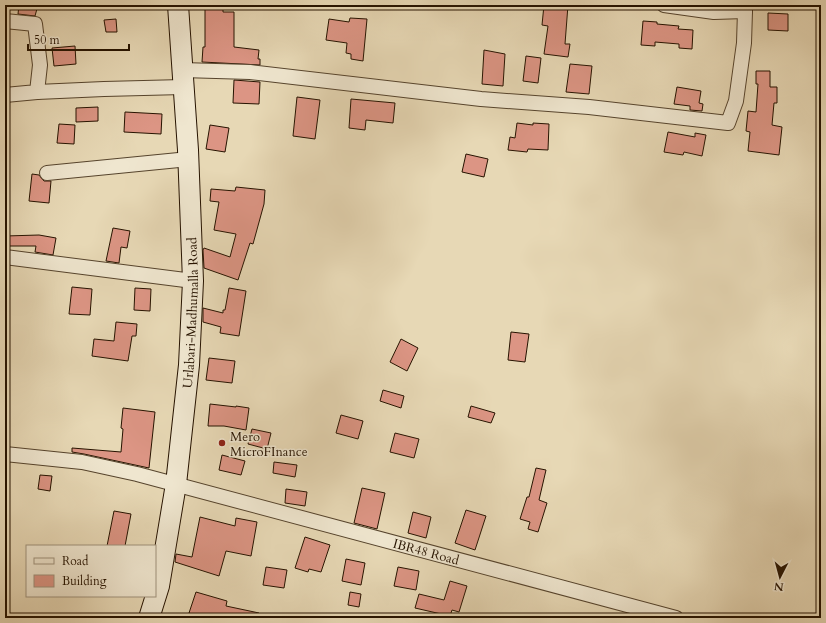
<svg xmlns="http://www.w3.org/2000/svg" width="826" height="623" viewBox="0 0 826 623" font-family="Cardo,serif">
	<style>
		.building { fill: #dc9584; stroke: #261300 }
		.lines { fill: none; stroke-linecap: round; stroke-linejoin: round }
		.street-casing { stroke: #56442d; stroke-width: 16 }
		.secondary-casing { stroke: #261300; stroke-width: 22 }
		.street { stroke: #efe6cf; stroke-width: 14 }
		.secondary { stroke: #efe6cf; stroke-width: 20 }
		.poi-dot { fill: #8f2418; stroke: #efe6cf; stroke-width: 1.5 }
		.labels { text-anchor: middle; stroke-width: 3; stroke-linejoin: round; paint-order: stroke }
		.street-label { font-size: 13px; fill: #261300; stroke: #efe6cf }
		.poi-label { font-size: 13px; fill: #261300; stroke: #efe6cf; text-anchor: start }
	</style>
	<rect width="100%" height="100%" fill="#e7d8b5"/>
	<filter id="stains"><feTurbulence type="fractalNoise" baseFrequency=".005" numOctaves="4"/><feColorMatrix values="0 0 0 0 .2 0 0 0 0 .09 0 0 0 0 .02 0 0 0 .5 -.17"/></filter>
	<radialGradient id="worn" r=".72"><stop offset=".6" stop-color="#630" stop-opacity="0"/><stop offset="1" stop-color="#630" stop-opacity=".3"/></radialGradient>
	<g class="building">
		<polygon points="19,5 38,5 35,16 18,14"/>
		<polygon points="205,5 223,5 223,12 234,12 234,47 259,50 258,59 260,59 260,65 202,62 203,47 205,47"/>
		<polygon points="544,5 568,5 565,44 570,44 568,57 544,54 548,26 542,25"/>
		<polygon points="768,13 788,14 788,31 768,30"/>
		<polygon points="350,18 367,19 363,61 351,59 351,54 346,53 347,43 326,40 329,19 349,22"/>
		<polygon points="116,19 117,32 106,32 104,20"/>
		<polygon points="643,21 657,22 657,24 679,26 678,29 693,30 692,49 679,48 679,44 655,42 655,46 641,45"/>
		<polygon points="75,46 76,64 54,66 52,48"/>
		<polygon points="484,50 505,54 503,86 482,84"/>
		<polygon points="526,56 541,58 538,83 523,81"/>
		<polygon points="570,64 592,66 589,94 566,92"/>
		<polygon points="756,71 770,71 770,87 777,87 777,103 774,103 772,125 782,127 779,155 748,151 750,132 746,131 748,111 756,112 758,84 756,84"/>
		<polygon points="234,80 260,82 259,104 233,103"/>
		<polygon points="677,87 701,91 699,103 703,104 702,111 690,110 690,106 674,104"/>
		<polygon points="297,97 320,100 315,139 293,136"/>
		<polygon points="351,99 395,103 393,123 366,120 365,130 349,128"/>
		<polygon points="98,107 98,121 76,122 76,108"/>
		<polygon points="125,112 162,114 161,134 124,132"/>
		<polygon points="517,123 533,125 533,123 549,124 548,150 528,149 527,152 508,150 510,137 515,138"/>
		<polygon points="59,124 75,125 74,144 57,143"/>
		<polygon points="210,125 229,128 225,152 206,149"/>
		<polygon points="668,132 695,137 695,133 706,135 702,156 684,152 683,155 664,152"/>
		<polygon points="466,154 488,159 484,177 462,172"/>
		<polygon points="32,174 39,175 44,181 51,181 49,203 29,201"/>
		<polygon points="236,187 265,190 264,204 253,244 250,243 238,280 204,268 203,250 204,248 230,257 236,234 214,230 219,202 210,201 211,189 235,191"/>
		<polygon points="113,228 130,231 127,248 121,247 119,263 106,261"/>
		<polygon points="39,235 56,238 53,255 35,252 36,246 5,246 5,236"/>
		<polygon points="72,287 92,289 90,315 69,314"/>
		<polygon points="135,288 151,289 150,311 134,310"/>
		<polygon points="229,288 246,291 239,336 220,333 221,327 203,322 203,308 223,313 223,310 225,310"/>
		<polygon points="116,322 137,324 136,336 132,336 128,361 92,356 94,339 114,341"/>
		<polygon points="511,332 529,334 525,362 508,360"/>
		<polygon points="401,339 418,348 407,371 390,362"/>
		<polygon points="209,358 235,361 232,383 206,380"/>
		<polygon points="383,390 404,396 401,408 380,401"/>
		<polygon points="210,404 236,407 236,406 249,408 246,430 224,426 208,426"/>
		<polygon points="471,406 495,413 491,423 468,417"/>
		<polygon points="123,408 155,412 149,468 84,454 72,452 72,448 121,452 123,429 121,428"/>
		<polygon points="341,415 363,421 358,439 336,433"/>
		<polygon points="252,429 271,433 267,449 248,444"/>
		<polygon points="395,433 419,439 414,458 390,452"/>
		<polygon points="222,455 245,461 241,475 219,470"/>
		<polygon points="274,462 297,465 295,477 273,473"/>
		<polygon points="536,468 546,470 539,500 547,503 538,532 528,529 530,522 520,519 527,497 529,497"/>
		<polygon points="40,475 52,476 50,491 38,489"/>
		<polygon points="362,488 385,493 377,529 354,523"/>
		<polygon points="286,489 307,492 305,506 285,503"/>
		<polygon points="466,510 486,516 475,550 455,543"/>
		<polygon points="114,511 131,514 125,546 107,546"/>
		<polygon points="413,512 431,517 426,538 408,533"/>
		<polygon points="200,517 235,526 236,518 257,522 251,556 226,551 219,576 175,562 176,554 192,557"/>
		<polygon points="305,537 330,545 321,572 309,569 308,572 295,568"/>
		<polygon points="346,559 365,563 361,585 342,581"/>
		<polygon points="266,567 287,570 284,588 263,585"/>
		<polygon points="398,567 419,571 416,590 394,586"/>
		<polygon points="450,581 467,586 459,612 452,610 450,616 415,608 419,594 444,600"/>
		<polygon points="196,592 227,601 226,606 259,613 258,618 205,618 189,613"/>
		<polygon points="350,592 361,594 359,607 348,605"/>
	</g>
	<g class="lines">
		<defs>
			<g id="street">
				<polyline points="664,5 714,12 745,11 745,5"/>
				<polyline points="5,21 35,24 40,65 37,92 5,95"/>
				<polyline points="182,70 250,72 481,99 589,107 728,123 736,101 744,43 745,11"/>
				<polyline points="37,92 104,89 183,87"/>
				<polyline points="47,173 189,159"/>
				<polyline points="5,257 193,281"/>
				<path id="s1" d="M5 454 82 462 137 474 676 618"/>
			</g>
			<g id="secondary">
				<path id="s2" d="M149 618 159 586 176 484 189 365 193 281 188 150 178 5"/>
			</g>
		</defs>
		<use href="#street" class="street-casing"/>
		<use href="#secondary" class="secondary-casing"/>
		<use href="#street" class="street"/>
		<use href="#secondary" class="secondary"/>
	</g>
	<circle class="poi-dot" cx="222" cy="443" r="4"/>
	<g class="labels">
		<g class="street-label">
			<text dy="5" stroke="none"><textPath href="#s2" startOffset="309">Urlabari-Madhumalla Road</textPath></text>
			<text dy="5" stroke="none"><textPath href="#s1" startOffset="433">IBR48 Road</textPath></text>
		</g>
		<g class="poi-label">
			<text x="230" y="441">Mero<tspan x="230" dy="15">MicroFInance</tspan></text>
		</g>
	</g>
	<rect width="826" height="623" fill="none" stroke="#e7d8b5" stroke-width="20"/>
	<rect x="6" y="6" width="814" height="611" fill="none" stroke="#261300" stroke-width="2"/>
	<rect x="10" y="10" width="806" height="603" fill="none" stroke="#261300"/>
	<rect x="26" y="545" width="130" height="52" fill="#efe6cf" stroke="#9f927c"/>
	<rect x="34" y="558" width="20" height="6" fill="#efe6cf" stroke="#9f927c"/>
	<text x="62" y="565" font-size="12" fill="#261300">Road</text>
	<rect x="34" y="575" width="20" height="12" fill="#dc9584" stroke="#9f927c"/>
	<text x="62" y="585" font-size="12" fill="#261300">Building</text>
	<g transform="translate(780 577) rotate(186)" stroke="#efe6cf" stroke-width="3" paint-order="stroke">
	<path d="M0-3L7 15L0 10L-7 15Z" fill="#261300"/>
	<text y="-6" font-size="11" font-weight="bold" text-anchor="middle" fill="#261300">N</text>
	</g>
	<path d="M28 44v6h101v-6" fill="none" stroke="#261300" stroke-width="2"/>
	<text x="34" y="44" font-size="12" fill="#261300" stroke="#efe6cf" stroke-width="3" paint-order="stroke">50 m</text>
	<rect width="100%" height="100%" filter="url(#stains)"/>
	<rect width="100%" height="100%" fill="url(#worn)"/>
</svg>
